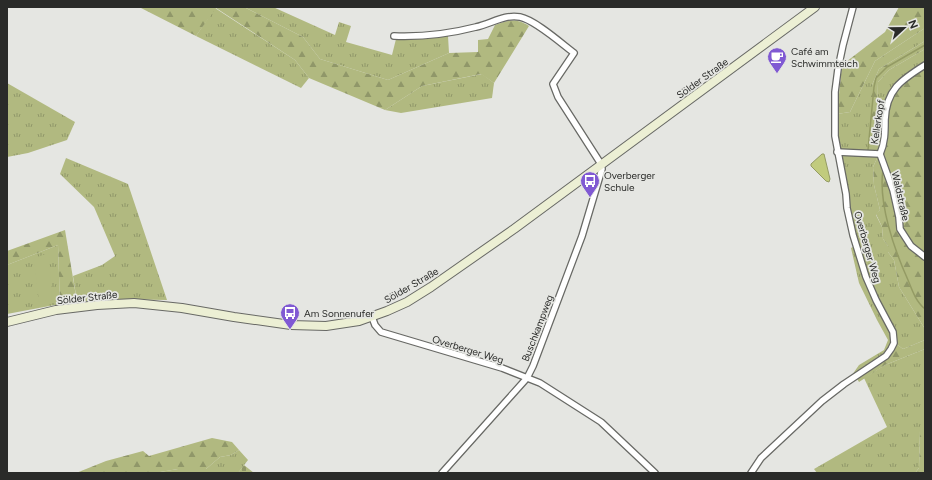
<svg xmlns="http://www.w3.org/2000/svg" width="932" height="480" viewBox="0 0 932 480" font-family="Figtree,sans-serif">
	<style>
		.grass { fill: url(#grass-tufts) }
		.forest { fill: url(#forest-firs) }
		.cemetery { fill: url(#cemetery-stones) }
		.pitch { fill: #b1b980 }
		.water { fill: #c1cb7d; stroke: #949b64 }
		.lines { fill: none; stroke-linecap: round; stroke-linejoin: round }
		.stream { stroke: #949b64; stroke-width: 1.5 }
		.street-casing { stroke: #686965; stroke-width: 8 }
		.secondary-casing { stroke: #686965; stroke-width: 10 }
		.street { stroke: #fff; stroke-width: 5.5 }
		.secondary { stroke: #ecefd4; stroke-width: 8 }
		.labels { text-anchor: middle; stroke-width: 3.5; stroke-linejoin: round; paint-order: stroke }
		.poi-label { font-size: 10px; fill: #2a2b29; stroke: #e5e6e2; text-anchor: start }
		.street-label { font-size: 10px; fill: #2a2b29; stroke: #e5e6e2 }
	</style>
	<defs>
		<pattern id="grass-tufts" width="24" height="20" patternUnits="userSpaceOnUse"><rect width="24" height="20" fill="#b1b980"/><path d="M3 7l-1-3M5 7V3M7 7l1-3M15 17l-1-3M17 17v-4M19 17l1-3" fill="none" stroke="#909769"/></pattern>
		<pattern id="forest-firs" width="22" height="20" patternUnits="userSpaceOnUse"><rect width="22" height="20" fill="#b1b980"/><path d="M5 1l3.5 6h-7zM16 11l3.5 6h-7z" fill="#909769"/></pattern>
		<pattern id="cemetery-stones" width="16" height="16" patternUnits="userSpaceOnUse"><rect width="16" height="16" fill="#b1b980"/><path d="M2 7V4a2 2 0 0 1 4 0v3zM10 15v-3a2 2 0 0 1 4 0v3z" fill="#909769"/></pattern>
	</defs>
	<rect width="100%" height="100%" fill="#e5e6e2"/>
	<g class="grass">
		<polygon points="244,7 273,7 335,35 339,22 351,26 346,42 392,55 396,39 448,36 449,53 388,80 320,59 303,37"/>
		<polygon points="215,8 295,60 309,78 301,88 196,36"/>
		<polygon points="925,28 925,41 879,69 872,85 875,148 878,82 889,70 925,49 925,64 879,153 839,149 837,114 850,112 875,61"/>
		<polygon points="482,74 494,83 492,98 401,113 385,110 422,86"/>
		<polygon points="7,83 75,122 67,140 28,153 7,157"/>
		<polygon points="838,153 879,154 873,167 874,185 880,210 876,215 882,227 883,239 888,246 888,252 894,260 899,287 925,329 925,340 903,349 895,343 876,300 854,235"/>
		<polygon points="66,158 128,184 167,300 108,299 77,302 73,276 102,265 115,256 94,207 60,174"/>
		<polygon points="58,245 60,304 7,314 7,265"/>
		<polygon points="855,246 892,332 892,343 885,355 855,374 852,375 859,365 884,350 888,340 877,320 859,283 851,248"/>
		<polygon points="925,349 925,430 920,431 919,468 915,473 817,473 814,469 887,427 864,378 885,365"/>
		<polygon points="239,450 248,460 238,473 154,473 178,469 206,469 220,457 231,455"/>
	</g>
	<g class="forest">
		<path d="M139 7H244L303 37 320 59 388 80 449 53 478 52V40L488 39 495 25C510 20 516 18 529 26L494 83 481 74 422 86 385 110 309 78 295 60 216 8 196 36Z"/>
		<polygon points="899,7 925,7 925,28 875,61 850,112 837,114 842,65 885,32"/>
		<polygon points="925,41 925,49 889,70 878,82 876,148 867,146 872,85 879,69"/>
		<polygon points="925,67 925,256 911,245 900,229 881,154 886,111 898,86"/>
		<polygon points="879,154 892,190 899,230 925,258 925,329 899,287 894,260 888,252 888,246 883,239 882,227 876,214 880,210 874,185 873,167"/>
		<polygon points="65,230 77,302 60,304 58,245 7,265 7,251"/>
		<polygon points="925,340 925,349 885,365 859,382 856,377 887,356 895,343 903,349"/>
		<polygon points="920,430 925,430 925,473 915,473 919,468"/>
		<polygon points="212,438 232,442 239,450 231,455 220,457 206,469 178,469 154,473 76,473 106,461 143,451 149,456"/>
	</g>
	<polygon class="cemetery" points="244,465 254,473 238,473"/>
	<polygon class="pitch" points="49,253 52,299 39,302 34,258"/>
	<polygon class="water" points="822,154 824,154 830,179 829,182 826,181 811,166 811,164"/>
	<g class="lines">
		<g class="stream">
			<polyline points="868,150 874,87 876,78 887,67 925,45"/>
			<path d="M883 169C878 203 894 249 908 280 912 290 916 302 925 309"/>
		</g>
		<defs>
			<g id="street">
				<path d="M394 36C422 37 449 34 476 27 491 24 504 14 520 17 535 20 561 43 574 53L553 84 558 97 601 164 602 169 582 236 533 366 527 378 442 473"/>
				<path d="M837 152 880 154C885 143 885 132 885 120 886 90 901 80 925 65"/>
				<polyline points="880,154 893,190 899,217 900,229 911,246 925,257"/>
				<polyline points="372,317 375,325 381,332 502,368 540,383 601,422 655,473"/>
				<polyline points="751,473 761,458 822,401 844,384 886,356 891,349 894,343 893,332 876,300 866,277 853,235 847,208 846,194 835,136 835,92 838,69 843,45 853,7"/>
			</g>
			<polyline id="secondary" points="7,322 56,310 97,305 134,303 182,308 234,317 291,325 326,326 359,321 387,311 407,302 431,287 514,229 815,7"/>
		</defs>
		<use href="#street" class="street-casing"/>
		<use href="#secondary" class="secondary-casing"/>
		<use href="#street" class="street"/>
		<use href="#secondary" class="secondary"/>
	</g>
	<defs>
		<symbol id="cafe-pin" viewBox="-11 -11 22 30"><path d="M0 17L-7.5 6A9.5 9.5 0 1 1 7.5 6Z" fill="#8059d3" stroke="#e5e6e2"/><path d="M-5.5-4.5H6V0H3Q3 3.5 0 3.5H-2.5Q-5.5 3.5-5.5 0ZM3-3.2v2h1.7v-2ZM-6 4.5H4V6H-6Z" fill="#fff"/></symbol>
		<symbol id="bus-pin" viewBox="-11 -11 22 30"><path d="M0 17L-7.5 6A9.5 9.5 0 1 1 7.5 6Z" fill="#8059d3" stroke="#e5e6e2"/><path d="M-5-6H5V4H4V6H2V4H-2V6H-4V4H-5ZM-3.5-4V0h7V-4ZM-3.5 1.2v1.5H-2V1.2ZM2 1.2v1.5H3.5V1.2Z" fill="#fff"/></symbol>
	</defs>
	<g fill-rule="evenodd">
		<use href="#cafe-pin" x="766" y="46" width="22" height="30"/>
		<use href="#bus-pin" x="579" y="170" width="22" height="30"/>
		<use href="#bus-pin" x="279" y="302" width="22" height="30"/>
	</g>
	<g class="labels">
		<g class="poi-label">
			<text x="791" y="55">Café am<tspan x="791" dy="12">Schwimmteich</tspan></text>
			<text x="604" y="179">Overberger<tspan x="604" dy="12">Schule</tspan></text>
			<text x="304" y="317">Am Sonnenufer</text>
		</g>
		<g class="street-label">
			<text transform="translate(702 78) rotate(-36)" y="4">Sölder Straße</text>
			<text transform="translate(877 122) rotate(-81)" y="4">Kellerkopf</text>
			<text transform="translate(901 196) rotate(77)" y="4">Waldstraße</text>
			<text transform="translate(868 247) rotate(74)" y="4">Overberger Weg</text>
			<text transform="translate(411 285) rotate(-30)" y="4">Sölder Straße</text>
			<text transform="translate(87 297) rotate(-6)" y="4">Sölder Straße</text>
			<text transform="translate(537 328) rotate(-69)" y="4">Buschkampweg</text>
			<text transform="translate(468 349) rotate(17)" y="4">Overberger Weg</text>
		</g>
	</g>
	<rect width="932" height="480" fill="none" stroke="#2a2b29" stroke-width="16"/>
	<g transform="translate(904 28) rotate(68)" stroke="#e5e6e2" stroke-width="3" paint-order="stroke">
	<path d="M0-3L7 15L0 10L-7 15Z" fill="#2a2b29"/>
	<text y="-6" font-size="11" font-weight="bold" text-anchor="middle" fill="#2a2b29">N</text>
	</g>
</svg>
